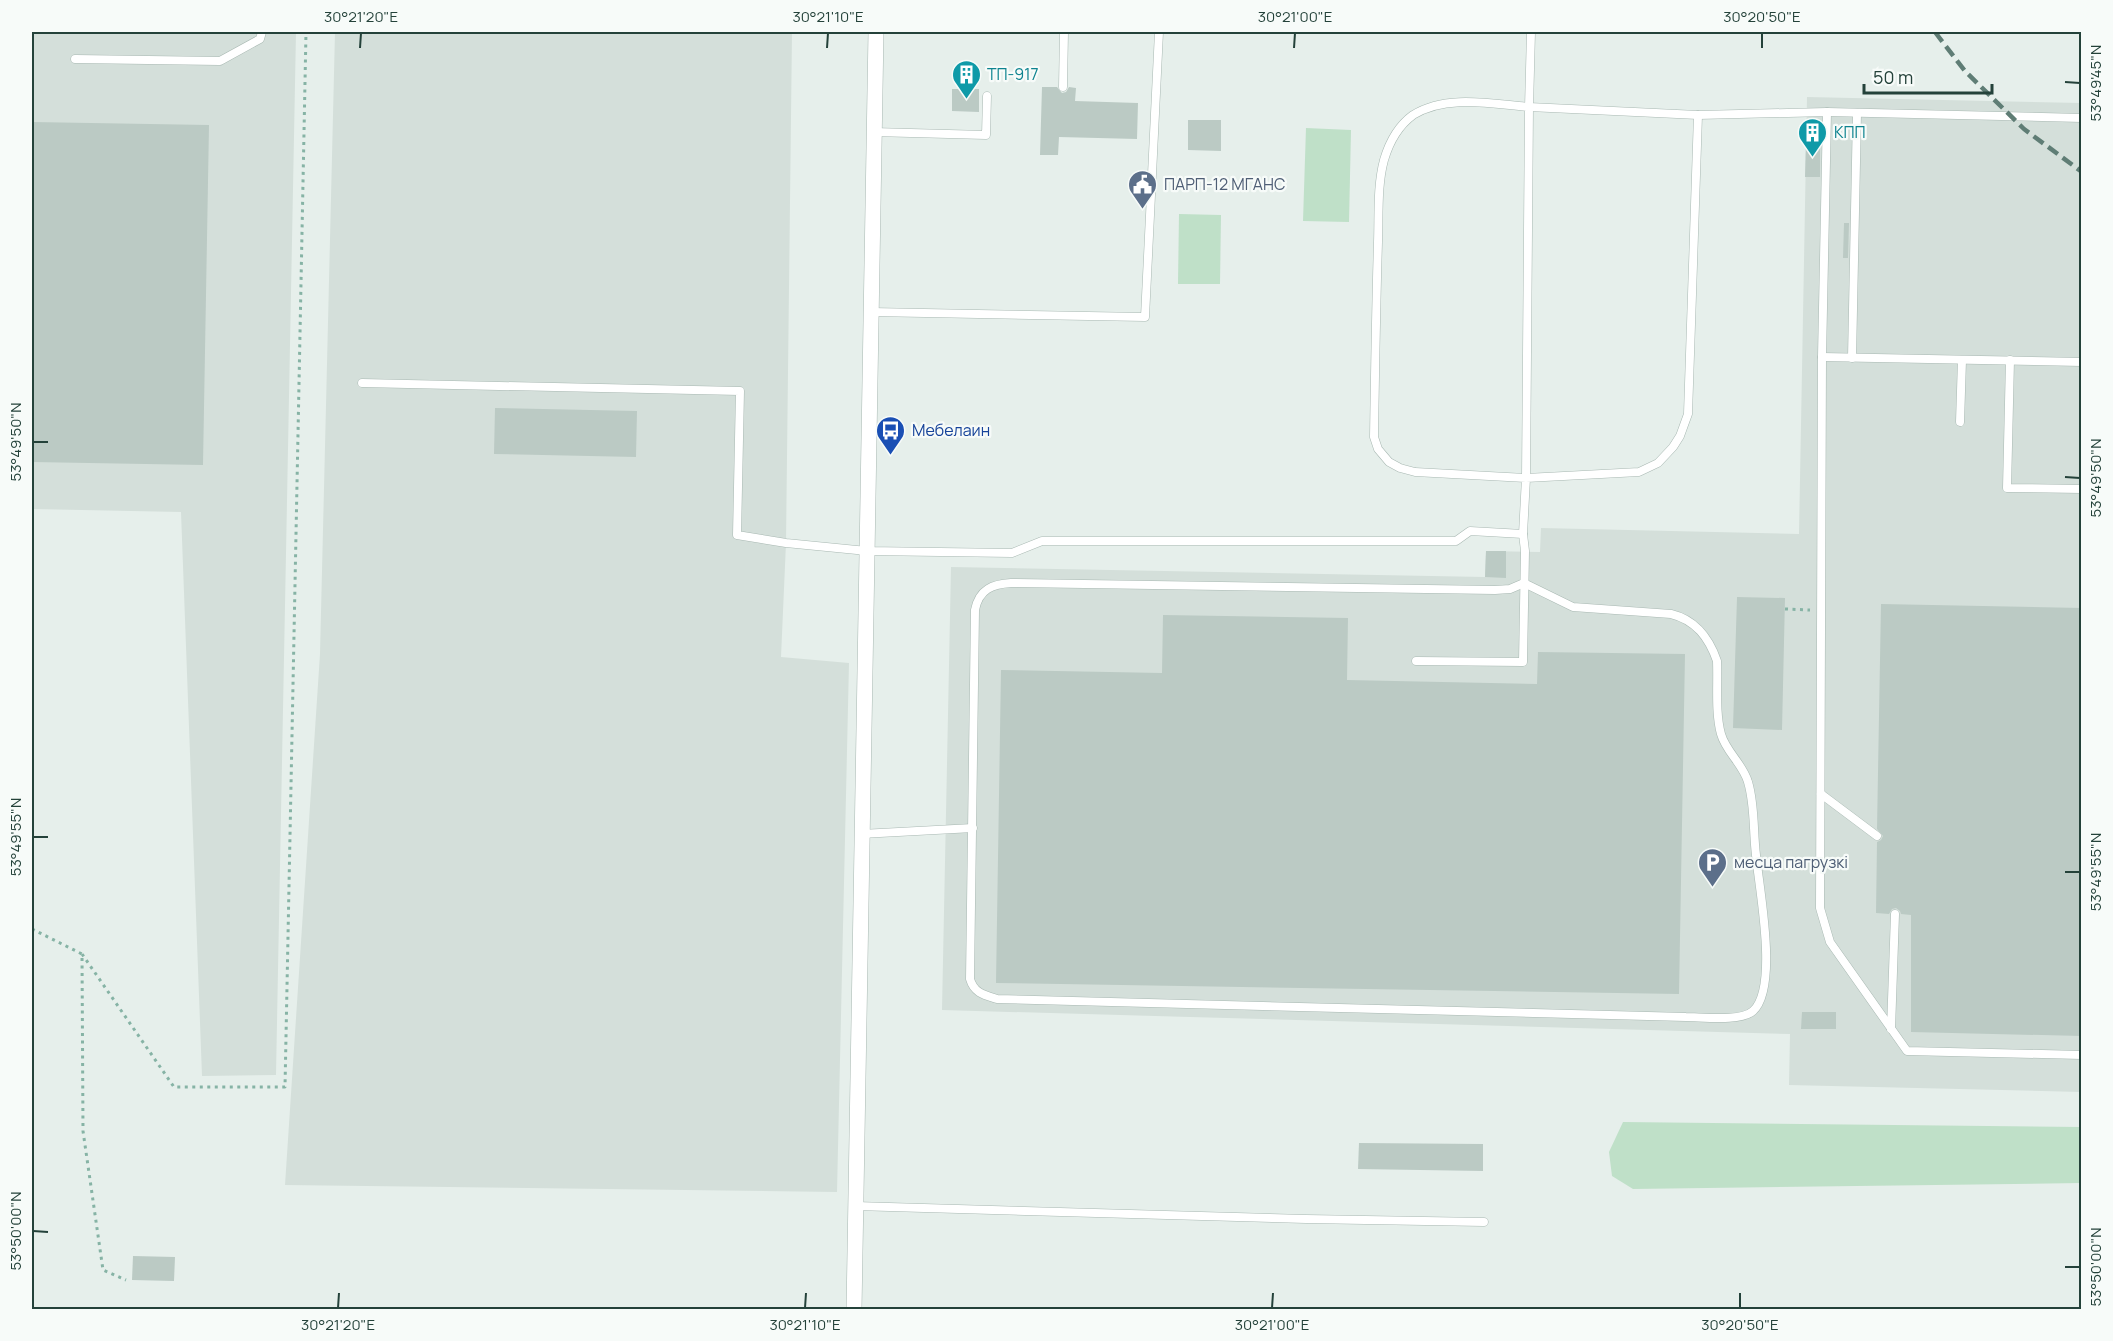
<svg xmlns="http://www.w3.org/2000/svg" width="2113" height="1341" viewBox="0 0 2113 1341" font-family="Manrope,sans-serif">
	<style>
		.built { fill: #d4dfda }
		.green { fill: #bfe0c8 }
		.building { fill: #bbcac4 }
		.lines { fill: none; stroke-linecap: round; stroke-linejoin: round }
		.lane-casing { stroke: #a8b8b2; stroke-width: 9 }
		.street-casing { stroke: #a8b8b2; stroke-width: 16 }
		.path { stroke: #86b3a5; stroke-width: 3; stroke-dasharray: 3 4.5; stroke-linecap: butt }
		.lane { stroke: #fff; stroke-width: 8 }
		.street { stroke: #fff; stroke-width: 15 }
		.rail { stroke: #5f7d75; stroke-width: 4.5; stroke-dasharray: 12 6; stroke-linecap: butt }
		.ticks { fill: none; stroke: #24423a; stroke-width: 2 }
		.labels { text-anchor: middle; stroke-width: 4.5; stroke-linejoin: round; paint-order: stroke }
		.culture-label { font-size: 16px; fill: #0d838f; stroke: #f7fbf9; text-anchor: start }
		.service-label { font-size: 16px; fill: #4e5e75; stroke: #f7fbf9; text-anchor: start }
		.transit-label { font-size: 16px; fill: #164399; stroke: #f7fbf9; text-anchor: start }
		.neatline { fill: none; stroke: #24423a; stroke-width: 2 }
		.ticks-label { font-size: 15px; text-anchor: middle; fill: #24423a }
	</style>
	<rect width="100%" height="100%" fill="#e6efeb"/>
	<g class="built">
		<polygon points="32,32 296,32 276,1075 202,1076 181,512 32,509"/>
		<polygon points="335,32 792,32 786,543 781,657 849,663 837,1192 285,1185 320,654"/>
		<polygon points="1807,97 2081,103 2081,1092 1789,1085 1790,1034 942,1010 951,567 1485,577 1486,551 1540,552 1541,528 1799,534"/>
	</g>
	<g class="green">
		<polygon points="1306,128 1351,130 1349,222 1303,221"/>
		<polygon points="1179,214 1221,215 1220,284 1178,284"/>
		<polygon points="1623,1122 2081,1127 2081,1183 1633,1189 1612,1176 1609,1152"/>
	</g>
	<g class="building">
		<polygon points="1042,87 1057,87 1062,93 1066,92 1069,87 1076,88 1075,101 1138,103 1137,139 1059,137 1058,155 1040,155"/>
		<polygon points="952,89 979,89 979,112 952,111"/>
		<polygon points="1188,120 1221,120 1221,151 1188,150"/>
		<polygon points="32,122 209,125 203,465 32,462"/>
		<polygon points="1806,139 1820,139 1820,177 1805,177"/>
		<polygon points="1844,223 1849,223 1848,258 1843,258"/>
		<polygon points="495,408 637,411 636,457 494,454"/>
		<polygon points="1486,551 1506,551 1506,578 1485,577"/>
		<polygon points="1737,597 1785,598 1782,730 1733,728"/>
		<polygon points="1881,604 2082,608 2082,1036 1911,1032 1911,915 1901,914 1900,911 1896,908 1892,909 1889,914 1876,913 1877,842 1881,840 1883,836 1877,829"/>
		<polygon points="1163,615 1348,618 1347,680 1537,684 1538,652 1685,654 1679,994 996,983 1001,670 1162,673"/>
		<polygon points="1802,1012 1836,1012 1836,1029 1801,1029"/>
		<polygon points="1359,1143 1483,1144 1483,1171 1358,1169"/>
		<polygon points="133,1256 175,1257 174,1281 132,1280"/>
	</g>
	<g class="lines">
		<defs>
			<g id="lane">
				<polyline points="1531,32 1529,107 1698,115 1827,112 1822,357 1820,908 1830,942 1907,1051 2082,1055"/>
				<polyline points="75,59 220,61 260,39 262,32"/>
				<polyline points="1063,87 1064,32"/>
				<polyline points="1827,112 2082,118"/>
				<polyline points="873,132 986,135 987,96"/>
				<polyline points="871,312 1145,317 1159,32"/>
				<polyline points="1822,357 2082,362"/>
				<polyline points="1852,358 1857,113"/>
				<polyline points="2010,360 2007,488 2082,489"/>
				<polyline points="362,383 740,391 737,535 786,543 867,551 1012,553 1042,541 1456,541 1470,531 1523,534"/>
				<polyline points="1960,422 1962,360"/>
				<path d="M1011 583 1495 590 1510 589 1524 583 1573 607 1671 614C1696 620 1709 638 1717 661 1718 685 1715 712 1721 734 1726 752 1743 764 1748 782 1755 805 1753 831 1756 855 1759 889 1779 987 1753 1011 1741 1022 1702 1017 1686 1017L997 999C984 995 974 993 970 979L975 610C979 589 993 584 1011 583Z"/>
				<path d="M1416 661 1523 662 1525 551 1523 534 1526 478 1529 107C1492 104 1446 94 1413 115 1398 126 1389 143 1384 160 1377 186 1379 215 1378 242 1376 307 1375 372 1374 437L1378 449 1389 462 1400 468 1415 472 1526 478 1639 472 1658 463 1673 447 1680 436 1688 414 1698 115"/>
				<polyline points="1821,794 1877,836"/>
				<polyline points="861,834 973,828"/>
				<polyline points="1891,1029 1895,914"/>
				<polyline points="855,1206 1306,1219 1484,1222"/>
			</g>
			<polyline id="street" points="854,1310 876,32"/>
		</defs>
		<use href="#lane" class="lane-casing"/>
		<use href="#street" class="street-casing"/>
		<g class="path">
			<polyline points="1785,609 1810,610"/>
			<polyline points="32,929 82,954 83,1131 103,1270 126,1280"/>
			<polyline points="82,954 174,1087 285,1087 306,32"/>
		</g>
		<use href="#lane" class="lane"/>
		<use href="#street" class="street"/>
		<polyline class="rail" points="1935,32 1965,71 2024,129 2082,172"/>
	</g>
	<path class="ticks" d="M360 48 361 33M827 48 828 33M1294 48 1295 33M1762 48V33M2065 82 2080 83M33 442H48M2065 477 2080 478M33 837H48M2065 872H2080M33 1231 48 1232M2065 1267H2080M338 1308 339 1293M805 1308 806 1293M1272 1308 1273 1293M1740 1308V1293"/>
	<defs>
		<symbol id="building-pin" viewBox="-11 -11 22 30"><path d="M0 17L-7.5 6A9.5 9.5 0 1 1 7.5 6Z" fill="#0f9aa8" stroke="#f7fbf9"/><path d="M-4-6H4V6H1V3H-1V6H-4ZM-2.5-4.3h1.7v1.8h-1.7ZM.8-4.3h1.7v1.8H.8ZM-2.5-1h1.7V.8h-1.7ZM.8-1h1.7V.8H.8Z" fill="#fff"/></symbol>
		<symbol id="civic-pin" viewBox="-11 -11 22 30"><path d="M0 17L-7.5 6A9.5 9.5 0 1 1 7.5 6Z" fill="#5c6f8a" stroke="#f7fbf9"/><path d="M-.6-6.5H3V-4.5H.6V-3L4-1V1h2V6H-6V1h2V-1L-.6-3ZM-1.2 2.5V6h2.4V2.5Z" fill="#fff"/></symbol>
		<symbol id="bus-pin" viewBox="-11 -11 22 30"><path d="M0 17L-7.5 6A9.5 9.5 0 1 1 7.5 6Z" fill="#1a4fb4" stroke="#f7fbf9"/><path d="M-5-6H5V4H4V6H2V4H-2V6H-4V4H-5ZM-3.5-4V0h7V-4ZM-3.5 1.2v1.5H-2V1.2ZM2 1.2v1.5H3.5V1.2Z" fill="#fff"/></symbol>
		<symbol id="parking-pin" viewBox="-11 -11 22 30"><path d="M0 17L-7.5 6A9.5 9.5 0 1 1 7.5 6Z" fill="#5c6f8a" stroke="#f7fbf9"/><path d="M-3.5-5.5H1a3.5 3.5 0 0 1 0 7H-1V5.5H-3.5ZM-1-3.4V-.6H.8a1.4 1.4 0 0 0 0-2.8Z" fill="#fff"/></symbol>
	</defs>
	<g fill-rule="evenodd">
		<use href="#building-pin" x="950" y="58" width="33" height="45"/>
		<use href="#building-pin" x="1796" y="116" width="33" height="45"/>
		<use href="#civic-pin" x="1126" y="168" width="33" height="45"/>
		<use href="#bus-pin" x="874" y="414" width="33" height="45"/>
		<use href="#parking-pin" x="1696" y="846" width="33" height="45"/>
	</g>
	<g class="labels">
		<g class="culture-label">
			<text x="987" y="80">ТП-917</text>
			<text x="1834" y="138">КПП</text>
		</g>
		<g class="service-label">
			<text x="1164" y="190">ПАРП-12 МГАНС</text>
			<text x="1734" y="868">месца пагрузкі</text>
		</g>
		<g class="transit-label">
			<text x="912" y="436">Мебелаин</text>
		</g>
	</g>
	<rect width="2113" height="1341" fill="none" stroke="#f7fbf9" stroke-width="66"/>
	<path d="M1864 84v9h128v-9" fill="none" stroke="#24423a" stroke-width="3"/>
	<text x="1873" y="84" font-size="18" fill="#24423a" stroke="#f7fbf9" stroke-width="4.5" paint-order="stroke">50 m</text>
	<rect x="33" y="33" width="2047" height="1275" class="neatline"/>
	<g class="ticks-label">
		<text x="361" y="22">30°21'20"E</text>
		<text x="828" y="22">30°21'10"E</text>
		<text x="1295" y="22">30°21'00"E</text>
		<text x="1762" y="22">30°20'50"E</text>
		<text transform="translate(2096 83) rotate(-90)" y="5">53°49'45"N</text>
		<text transform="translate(16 442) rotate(-90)" y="5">53°49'50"N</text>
		<text transform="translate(2096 478) rotate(-90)" y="5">53°49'50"N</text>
		<text transform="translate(16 837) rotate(-90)" y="5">53°49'55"N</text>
		<text transform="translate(2096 872) rotate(-90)" y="5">53°49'55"N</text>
		<text transform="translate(16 1231) rotate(-90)" y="5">53°50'00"N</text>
		<text transform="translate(2096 1267) rotate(-90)" y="5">53°50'00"N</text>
		<text x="338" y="1330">30°21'20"E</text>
		<text x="805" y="1330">30°21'10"E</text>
		<text x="1272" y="1330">30°21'00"E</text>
		<text x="1740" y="1330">30°20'50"E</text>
	</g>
</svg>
